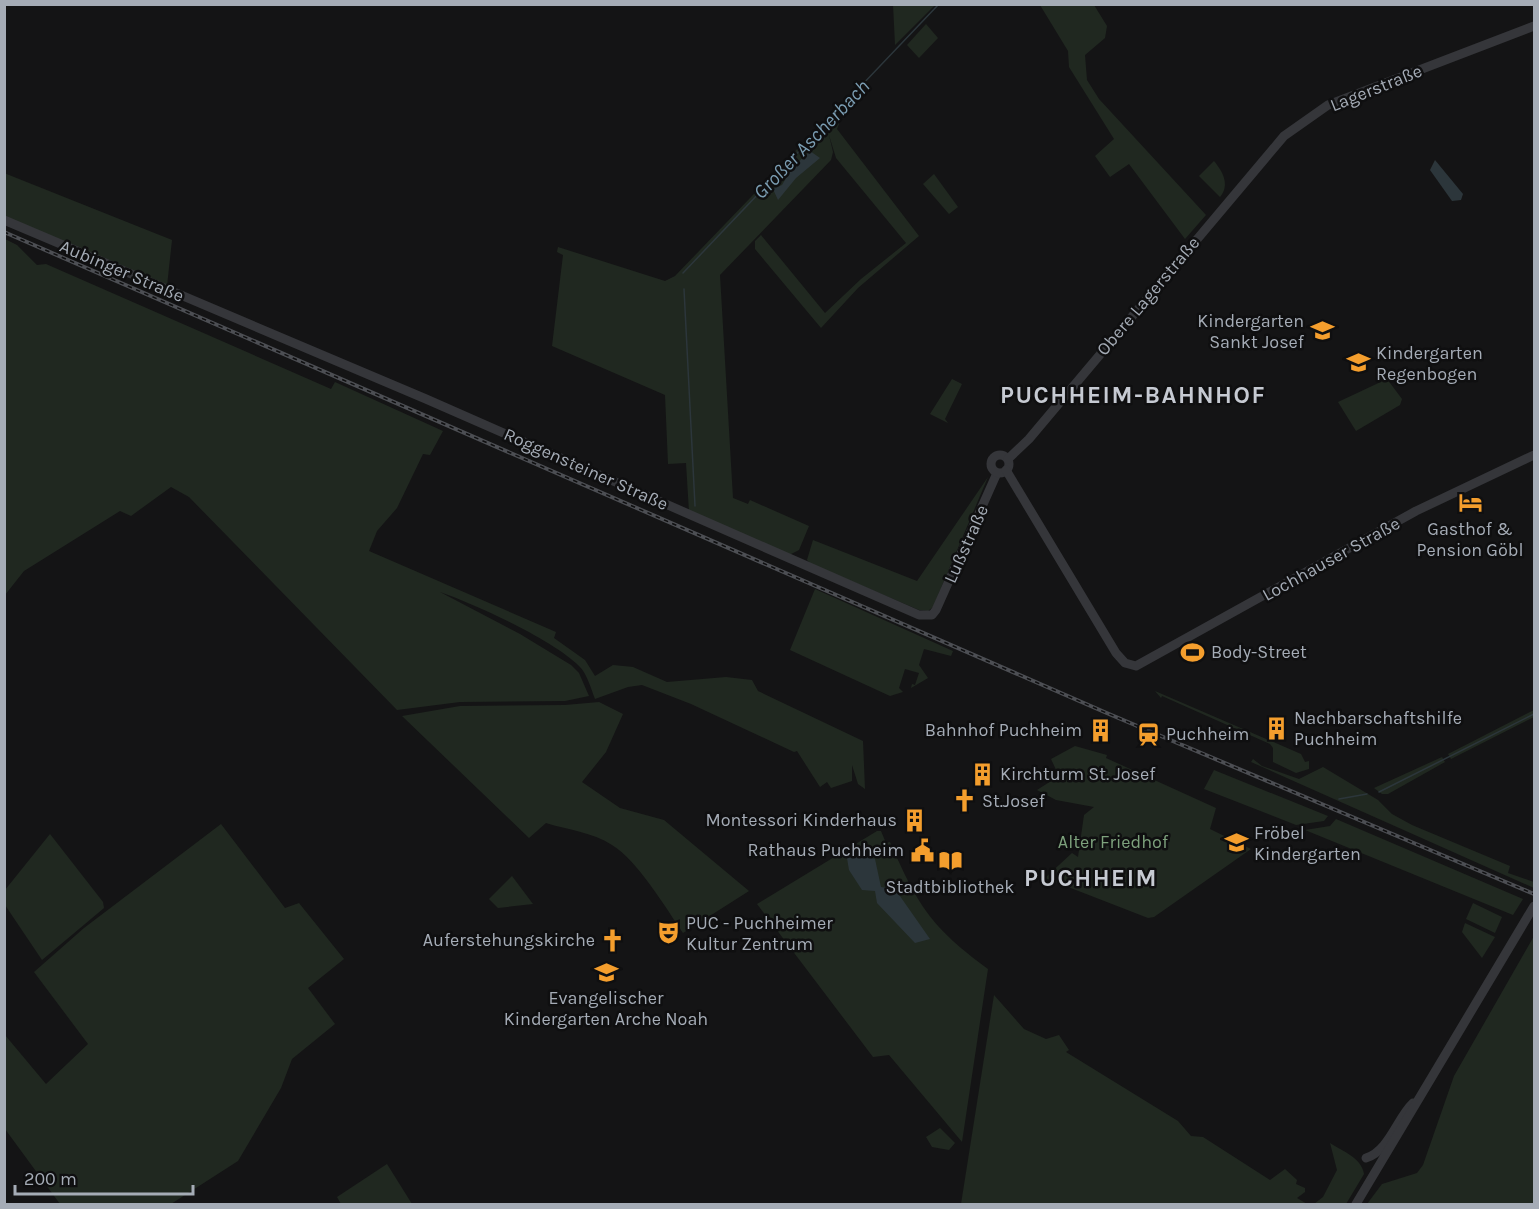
<svg xmlns="http://www.w3.org/2000/svg" width="1539" height="1209" viewBox="0 0 1539 1209" font-family="Karla,sans-serif">
	<style>
		.green { fill: #202820 }
		.water { fill: #2c363b }
		.lines { fill: none; stroke-linecap: round; stroke-linejoin: round }
		.stream { stroke: #2c363b; stroke-width: 1.5 }
		.tertiary { stroke: #35363a; stroke-width: 9 }
		.rail-casing { stroke: #4c4e53; stroke-width: 4 }
		.rail { stroke: #0f0f10; stroke-width: 1.5; stroke-dasharray: 4.5; stroke-linecap: butt }
		.labels { text-anchor: middle; stroke-width: 5; stroke-linejoin: round; paint-order: stroke }
		.street-label { font-size: 18px; fill: #a5acb6; stroke: #0f0f10 }
		.poi-label { font-size: 18px; fill: #a5acb6; stroke: #0f0f10; text-anchor: start }
		.park-label { font-size: 18px; fill: #7da17c; stroke: #0f0f10 }
		.water-label { font-size: 20px; font-style: italic; fill: #7b9db2; stroke: #0f0f10 }
		.district-label { font-size: 24px; font-weight: bold; letter-spacing: 1.5px; fill: #c6cad2; stroke: #0f0f10 }
	</style>
	<rect width="100%" height="100%" fill="#141415"/>
	<g class="green">
		<polygon points="893,4 935,4 935,5 895,45"/>
		<polygon points="1040,5 1094,5 1107,26 1105,38 1085,55 1087,80 1099,99 1206,215 1185,239 1129,164 1110,177 1095,156 1114,139 1069,67 1068,51"/>
		<polygon points="926,24 938,38 919,58 907,45"/>
		<polygon points="829,116 839,124 837,129 919,236 858,288 821,328 755,249 755,241 761,235 825,313 861,279 906,243 836,158 829,135 833,152 831,160 720,275 733,498 748,504 750,500 809,526 799,550 789,555 689,512 686,463 668,464 665,395 552,346 563,255 557,252 558,247 665,281 675,276"/>
		<path d="M1214 161C1223 172 1230 185 1220 197L1199 176Z"/>
		<polygon points="4,173 172,240 167,286 5,217"/>
		<polygon points="934,174 958,207 949,214 923,184"/>
		<path d="M5 239 17 245 37 265 46 264 331 389 335 382 443 431 430 455 423 454 397 508 377 531 369 551 556 632 554 638 585 660 595 676 613 665 633 667 667 682 726 677 752 680 758 691 863 741 865 789 858 784 852 765V781L831 788 827 782 820 787 797 751 794 752 691 704 642 685 628 687 595 699C591 689 587 673 579 666 553 640 475 604 440 592L520 634 571 665 579 673 589 696 565 701 460 702 397 710 189 497 171 487 131 516 120 511 24 571 5 595Z"/>
		<polygon points="952,379 962,384 945,419 948,423 930,414"/>
		<polygon points="1387,379 1402,399 1400,405 1356,431 1338,402"/>
		<polygon points="988,477 933,607 928,611 919,610 811,564 807,560 813,540 917,581"/>
		<polygon points="815,589 953,651 951,656 924,649 919,665 928,678 911,688 912,684 915,685 919,673 905,669 899,688 903,692 890,696 790,650"/>
		<polygon points="1155,691 1301,754 1305,762 1309,761 1309,769 1296,773 1273,762 1273,748 1270,744 1162,696 1161,698"/>
		<path d="M599 702 623 714 606 752 582 782 620 808 664 820 749 891 683 933C666 908 637 860 612 845 592 832 568 830 546 823L529 838 402 716 460 706 565 705Z"/>
		<polygon points="1534,710 1534,717 1451,759 1448,754"/>
		<polygon points="1075,746 1107,755 1106,758 1216,808 1210,829 1251,849 1154,917 1148,918 1045,878 1072,853 1078,857 1084,815 1094,807 1056,800 1037,790 1059,776 1051,759"/>
		<polygon points="1442,757 1445,762 1388,794 1382,794 1374,788"/>
		<polygon points="1253,759 1262,766 1299,779 1323,767 1378,800 1392,814 1412,825 1510,866 1508,873 1534,882 1534,888 1251,762"/>
		<polygon points="1214,770 1328,816 1324,821 1296,825 1204,789"/>
		<polygon points="1336,819 1523,899 1513,915 1305,830 1330,826"/>
		<polygon points="221,824 285,908 299,903 344,959 308,988 335,1024 292,1059 281,1088 238,1161 171,1204 60,1204 5,1129 5,1035 46,1084 88,1044 34,972 84,928"/>
		<path d="M877 831H881L886 843 890 842C918 906 931 927 988 969L962 1142 889 1055 873 1057 757 904Z"/>
		<polygon points="50,834 103,902 104,908 42,960 5,905 5,890"/>
		<polygon points="512,876 533,904 498,908 489,899"/>
		<polygon points="1473,903 1502,917 1495,933 1466,919"/>
		<polygon points="1465,923 1495,937 1482,958 1462,932"/>
		<polygon points="1534,936 1534,1204 1367,1204 1382,1184 1417,1173 1423,1165 1454,1076"/>
		<polygon points="994,995 1024,1029 1046,1039 1059,1035 1069,1050 1066,1052 1178,1121 1191,1136 1203,1137 1270,1180 1285,1169 1297,1180 1296,1184 1305,1188 1305,1192 1297,1198 1307,1204 961,1204"/>
		<polygon points="940,1128 955,1143 949,1150 932,1147 926,1137"/>
		<path d="M1330 1143C1342 1151 1362 1158 1364 1174L1346 1204H1314L1323 1197 1337 1170Z"/>
		<polygon points="387,1164 412,1204 341,1204 337,1197"/>
	</g>
	<g class="water">
		<polygon points="810,151 820,158 796,178 778,200 773,189 782,185 792,168"/>
		<polygon points="1435,160 1463,194 1461,200 1452,201 1430,170"/>
		<polygon points="859,855 875,859 881,887 895,889 930,939 915,943 877,903 875,891 862,890 849,870 847,858"/>
	</g>
	<g class="lines">
		<g class="stream">
			<polyline points="683,273 939,4"/>
			<polyline points="684,289 695,506"/>
			<polyline points="1379,792 1534,714"/>
			<polyline points="1339,799 1367,794"/>
		</g>
		<g class="tertiary">
			<polyline points="4,220 426,399 919,615 932,615 936,610 997,473"/>
			<circle cx="1000" cy="464" r="9"/>
			<polyline points="1008,459 1029,439 1284,136 1328,105 1534,26"/>
			<polyline points="1006,470 1116,653 1125,663 1136,666 1416,511 1534,455"/>
			<path d="M1366 1158C1389 1151 1397 1118 1413 1103"/>
			<polyline points="1356,1204 1534,906"/>
		</g>
		<defs>
			<polyline id="rail" points="4,232 1109,714 1534,894"/>
		</defs>
		<use href="#rail" class="rail-casing"/>
		<use href="#rail" class="rail"/>
	</g>
	<defs>
		<symbol id="school-bare" viewBox="-9 -9 18 18"><path d="M0-5L7-2L0 1L-7-2ZM-4 1L0 2.5L4 1V4Q0 6-4 4Z" fill="#f49e2d" stroke="#0f0f10" stroke-width="2.5" paint-order="stroke"/></symbol>
		<symbol id="hotel-bare" viewBox="-9 -9 18 18"><path d="M-6-4.5h1.5V1H6V5H4.5V3h-9V5H-6ZM-4 0a1.8 1.8 0 1 1 3.6 0ZM.5 0V-2.5h3Q6-2.5 6 0Z" fill="#f49e2d" stroke="#0f0f10" stroke-width="2.5" paint-order="stroke"/></symbol>
		<symbol id="stadium-bare" viewBox="-9 -9 18 18"><path d="M0-5a6.5 5 0 1 0 0 10a6.5 5 0 1 0 0-10ZM-3.5-1.8h7v3.6h-7Z" fill="#f49e2d" stroke="#0f0f10" stroke-width="2.5" paint-order="stroke"/></symbol>
		<symbol id="building-bare" viewBox="-9 -9 18 18"><path d="M-4-6H4V6H1V3H-1V6H-4ZM-2.5-4.3h1.7v1.8h-1.7ZM.8-4.3h1.7v1.8H.8ZM-2.5-1h1.7V.8h-1.7ZM.8-1h1.7V.8H.8Z" fill="#f49e2d" stroke="#0f0f10" stroke-width="2.5" paint-order="stroke"/></symbol>
		<symbol id="station-bare" viewBox="-9 -9 18 18"><path d="M-3-6H3Q5-6 5-4V2Q5 4 3 4L4.5 6H3L1.5 4h-3L-3 6H-4.5L-3 4Q-5 4-5 2V-4Q-5-6-3-6ZM-3.5-4v3h7v-3ZM-3.5 1v1.5H-2V1ZM2 1v1.5H3.5V1Z" fill="#f49e2d" stroke="#0f0f10" stroke-width="2.5" paint-order="stroke"/></symbol>
		<symbol id="church-bare" viewBox="-9 -9 18 18"><path d="M-1.2-6h2.4v3.5h3.3v2.4h-3.3V6h-2.4V-.1h-3.3v-2.4h3.3Z" fill="#f49e2d" stroke="#0f0f10" stroke-width="2.5" paint-order="stroke"/></symbol>
		<symbol id="civic-bare" viewBox="-9 -9 18 18"><path d="M-.6-6.5H3V-4.5H.6V-3L4-1V1h2V6H-6V1h2V-1L-.6-3ZM-1.2 2.5V6h2.4V2.5Z" fill="#f49e2d" stroke="#0f0f10" stroke-width="2.5" paint-order="stroke"/></symbol>
		<symbol id="library-bare" viewBox="-9 -9 18 18"><path d="M-6-4Q-3-5.5-.7-3.5V5Q-3 3-6 4ZM6-4Q3-5.5 .7-3.5V5Q3 3 6 4Z" fill="#f49e2d" stroke="#0f0f10" stroke-width="2.5" paint-order="stroke"/></symbol>
		<symbol id="theatre-bare" viewBox="-9 -9 18 18"><path d="M-5-5.5Q0-4 5-5.5V0Q5 5 0 6Q-5 5-5 0ZM-3.3-2.5H-1v1.5H-3.3ZM1-2.5H3.3v1.5H1ZM-2.8 1Q0 5.5 2.8 1Z" fill="#f49e2d" stroke="#0f0f10" stroke-width="2.5" paint-order="stroke"/></symbol>
	</defs>
	<g fill-rule="evenodd">
		<use href="#school-bare" x="1306" y="314" width="33" height="33"/>
		<use href="#school-bare" x="1342" y="346" width="33" height="33"/>
		<use href="#hotel-bare" x="1454" y="486" width="33" height="33"/>
		<use href="#stadium-bare" x="1176" y="636" width="33" height="33"/>
		<use href="#building-bare" x="1260" y="712" width="33" height="33"/>
		<use href="#building-bare" x="1084" y="714" width="33" height="33"/>
		<use href="#station-bare" x="1132" y="718" width="33" height="33"/>
		<use href="#building-bare" x="966" y="758" width="33" height="33"/>
		<use href="#church-bare" x="948" y="784" width="33" height="33"/>
		<use href="#building-bare" x="898" y="804" width="33" height="33"/>
		<use href="#school-bare" x="1220" y="826" width="33" height="33"/>
		<use href="#civic-bare" x="906" y="834" width="33" height="33"/>
		<use href="#library-bare" x="934" y="844" width="33" height="33"/>
		<use href="#theatre-bare" x="652" y="916" width="33" height="33"/>
		<use href="#church-bare" x="596" y="924" width="33" height="33"/>
		<use href="#school-bare" x="590" y="956" width="33" height="33"/>
	</g>
	<g class="labels">
		<g class="street-label">
			<text transform="translate(1376 88) rotate(-22)" y="6">Lagerstraße</text>
			<text transform="translate(122 271) rotate(23)" y="6">Aubinger Straße</text>
			<text transform="translate(1148 296) rotate(-50)" y="6">Obere Lagerstraße</text>
			<text transform="translate(586 469) rotate(24)" y="6">Roggensteiner Straße</text>
			<text transform="translate(966 544) rotate(-66)" y="6">Lußstraße</text>
			<text transform="translate(1331 559) rotate(-29)" y="6">Lochhauser Straße</text>
		</g>
		<g class="poi-label">
			<text x="1304" y="327" text-anchor="end">Kindergarten<tspan x="1304" dy="21">Sankt Josef</tspan></text>
			<text x="1376" y="359">Kindergarten<tspan x="1376" dy="21">Regenbogen</tspan></text>
			<text x="1470" y="535" text-anchor="middle">Gasthof &amp;<tspan x="1470" dy="21">Pension Göbl</tspan></text>
			<text x="1211" y="658">Body-Street</text>
			<text x="1294" y="724">Nachbarschaftshilfe<tspan x="1294" dy="21">Puchheim</tspan></text>
			<text x="1082" y="736" text-anchor="end">Bahnhof Puchheim</text>
			<text x="1166" y="740">Puchheim</text>
			<text x="1000" y="780">Kirchturm St. Josef</text>
			<text x="982" y="807">St.Josef</text>
			<text x="897" y="826" text-anchor="end">Montessori Kinderhaus</text>
			<text x="1254" y="839">Fröbel<tspan x="1254" dy="21">Kindergarten</tspan></text>
			<text x="904" y="856" text-anchor="end">Rathaus Puchheim</text>
			<text x="950" y="893" text-anchor="middle">Stadtbibliothek</text>
			<text x="686" y="929">PUC - Puchheimer<tspan x="686" dy="21">Kultur Zentrum</tspan></text>
			<text x="595" y="946" text-anchor="end">Auferstehungskirche</text>
			<text x="606" y="1004" text-anchor="middle">Evangelischer<tspan x="606" dy="21">Kindergarten Arche Noah</tspan></text>
		</g>
		<g class="park-label">
			<text x="1113" y="848">Alter Friedhof</text>
		</g>
		<g class="water-label">
			<text transform="translate(811 139) rotate(-46)" y="7">Großer Ascherbach</text>
		</g>
		<g class="district-label">
			<text x="1133" y="403">PUCHHEIM-BAHNHOF</text>
			<text x="1091" y="886">PUCHHEIM</text>
		</g>
	</g>
	<rect width="1539" height="1209" fill="none" stroke="#a5acb6" stroke-width="12"/>
	<path d="M15 1185v9h178v-9" fill="none" stroke="#a5acb6" stroke-width="3"/>
	<text x="24" y="1185" font-size="18" fill="#a5acb6" stroke="#0f0f10" stroke-width="4.5" paint-order="stroke">200 m</text>
</svg>
